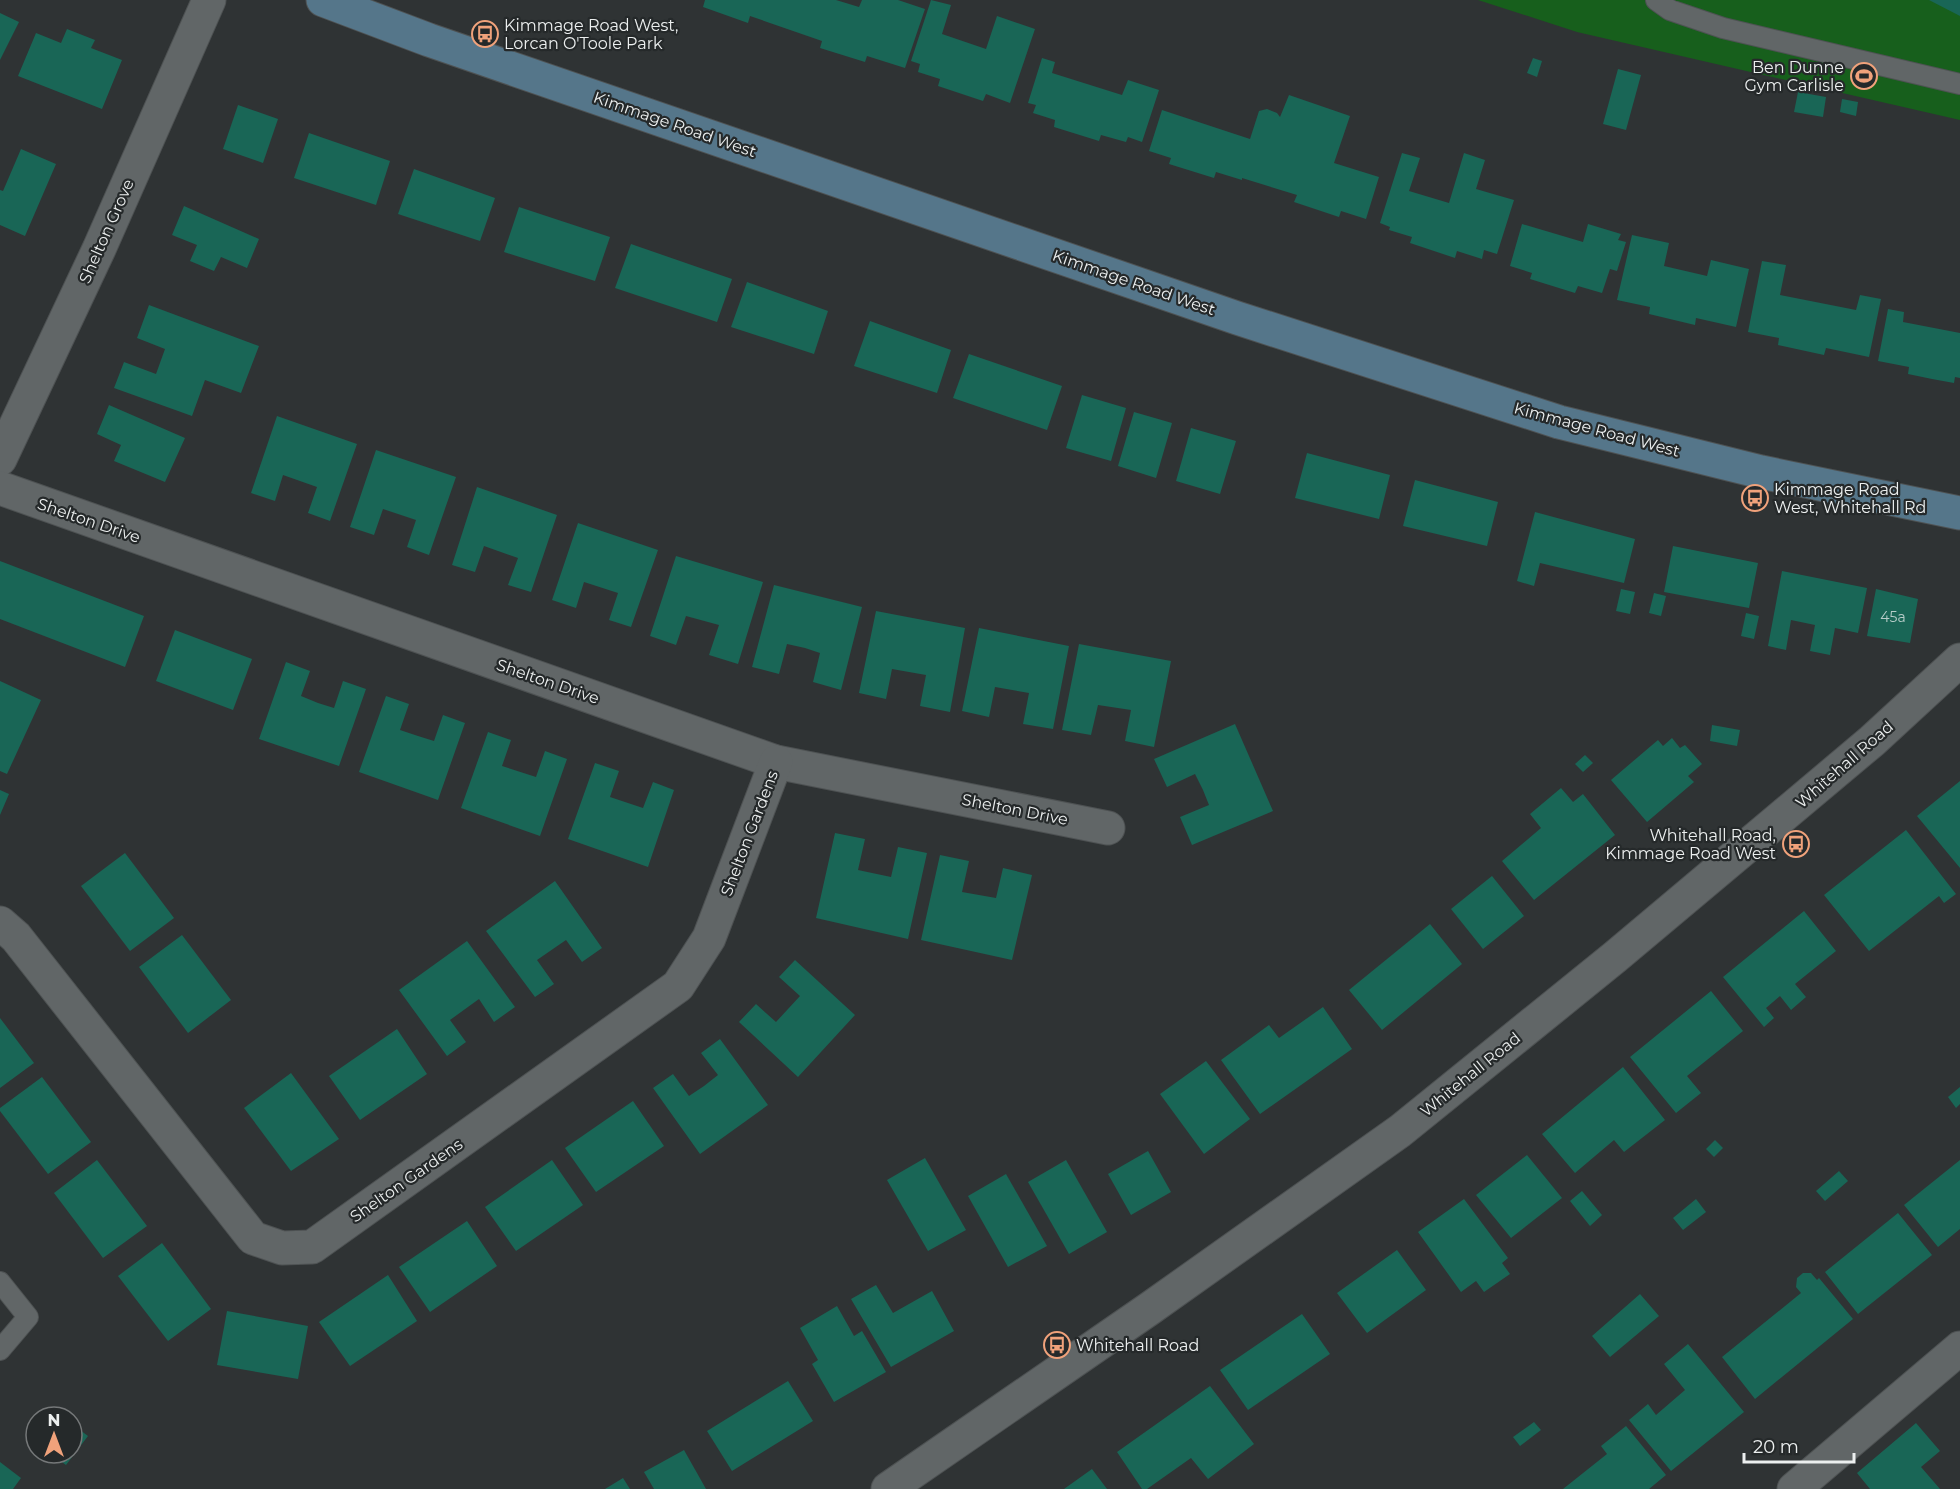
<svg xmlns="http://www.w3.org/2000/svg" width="1960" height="1489" viewBox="0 0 1960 1489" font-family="Montserrat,sans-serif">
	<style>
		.green { fill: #175f1c }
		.building { fill: #196656 }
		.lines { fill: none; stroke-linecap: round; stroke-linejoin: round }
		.service-casing { stroke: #4e5253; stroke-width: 22 }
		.minor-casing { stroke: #4e5253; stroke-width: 35 }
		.tertiary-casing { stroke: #4e5253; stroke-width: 35 }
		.secondary-casing { stroke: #4e5253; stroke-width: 35 }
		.service { stroke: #616667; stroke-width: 20 }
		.minor { stroke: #616667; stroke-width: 33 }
		.tertiary { stroke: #616667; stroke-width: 33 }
		.secondary { stroke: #55768a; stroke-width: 33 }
		.labels { text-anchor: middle; stroke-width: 4.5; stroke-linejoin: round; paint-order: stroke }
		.number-label { font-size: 14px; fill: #b7cdc9 }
		.poi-label { font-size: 16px; fill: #ecefef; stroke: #25292a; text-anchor: start }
		.street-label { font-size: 16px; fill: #ecefef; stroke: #25292a }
	</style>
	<rect width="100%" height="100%" fill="#2f3334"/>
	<polygon class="green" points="1478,0 1960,0 1960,120 1577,32"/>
	<g class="building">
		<polygon points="705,0 836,0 859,7 862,0 898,0 925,9 905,68 867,56 865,62 820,48 822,41 750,16 748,23 703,7"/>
		<polygon points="931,0 951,5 942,34 986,49 997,16 1035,29 1010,103 986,94 983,101 938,86 940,79 918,72 920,64 911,61"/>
		<polygon points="1929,0 1960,0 1960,16"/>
		<polygon points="0,13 19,22 0,60"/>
		<polygon points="67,29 95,40 91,48 122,60 102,109 18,76 36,33 61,43"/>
		<polygon points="1042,58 1055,62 1052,73 1122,95 1128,80 1159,90 1142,142 1128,137 1126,142 1101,135 1099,141 1054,127 1055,120 1033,113 1036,105 1028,103"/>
		<polygon points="1533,58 1542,61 1537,77 1527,73"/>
		<polygon points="1618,69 1641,75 1626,130 1603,124"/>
		<polygon points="1798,92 1826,97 1823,117 1794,112"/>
		<polygon points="1289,95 1350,116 1334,163 1379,177 1366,219 1341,211 1339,217 1294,202 1297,195 1242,178 1242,180 1216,172 1214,178 1169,164 1171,158 1149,151 1162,110 1250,139 1259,111 1267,109 1277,113 1280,117"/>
		<polygon points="1842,99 1858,102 1856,116 1840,112"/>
		<polygon points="238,105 278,119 263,163 223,149"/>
		<polygon points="309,133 390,161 376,205 294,178"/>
		<polygon points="21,149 56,164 25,236 0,225 0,190 3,191"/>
		<polygon points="1402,153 1420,158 1409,191 1449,203 1464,153 1485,160 1476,189 1514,200 1497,254 1484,250 1482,259 1457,251 1455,258 1410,243 1412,237 1389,230 1390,227 1380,223"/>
		<polygon points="414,169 495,198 480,241 398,214"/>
		<polygon points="184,206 259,239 247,268 221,257 214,271 190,261 197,245 172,235"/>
		<polygon points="519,207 610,237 595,281 504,252"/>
		<polygon points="1522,224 1583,242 1588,224 1621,234 1618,240 1626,242 1617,271 1610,269 1602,293 1578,286 1575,293 1530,279 1532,273 1510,266"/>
		<polygon points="1632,235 1669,243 1664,266 1707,276 1711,260 1749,269 1736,327 1696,318 1695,325 1649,314 1650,307 1617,300"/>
		<polygon points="631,244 732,279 717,322 615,288"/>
		<polygon points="1762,261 1786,265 1780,295 1856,310 1860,295 1881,299 1869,357 1826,348 1824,355 1778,345 1779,338 1748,332"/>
		<polygon points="747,282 828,311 814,354 731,327"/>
		<polygon points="149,305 259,346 241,393 205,380 192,416 114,388 124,362 156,374 165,349 137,338"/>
		<polygon points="1888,309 1904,312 1903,322 1960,333 1960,378 1955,377 1954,383 1932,379 1908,374 1909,367 1878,361"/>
		<polygon points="870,321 951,350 937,393 854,366"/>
		<polygon points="969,354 1062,386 1047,430 953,398"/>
		<polygon points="1082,395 1126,408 1111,461 1066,448"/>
		<polygon points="109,405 185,438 165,482 114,461 121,445 97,434"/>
		<polygon points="1134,412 1172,423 1156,478 1118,466"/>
		<polygon points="277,416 357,444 330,521 308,513 317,487 283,475 275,501 251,493"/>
		<polygon points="1191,428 1236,441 1220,494 1176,481"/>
		<polygon points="376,450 456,477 429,555 407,547 416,520 383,509 374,535 350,527"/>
		<polygon points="1307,453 1390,475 1379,519 1295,498"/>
		<polygon points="1415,480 1498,502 1487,546 1403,526"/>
		<polygon points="477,487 557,515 531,592 508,585 518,558 484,546 475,572 452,565"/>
		<polygon points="1535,512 1635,539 1624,583 1540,563 1534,586 1517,581"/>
		<polygon points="578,523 658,550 631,627 609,620 618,593 584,582 576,608 552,600"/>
		<polygon points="1673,546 1758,563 1749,608 1664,592"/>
		<polygon points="676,556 763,582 738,664 709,655 719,625 686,616 676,645 650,636"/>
		<polygon points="0,561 144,616 125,667 0,619"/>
		<polygon points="1782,571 1867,588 1858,633 1835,628 1830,655 1810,651 1815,625 1791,620 1786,650 1768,646"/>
		<polygon points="774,585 862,607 841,690 813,682 820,653 805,648 787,644 779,674 752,667"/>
		<polygon points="1621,589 1635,592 1630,614 1616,611"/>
		<polygon points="1876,589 1918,599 1910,643 1867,636"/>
		<polygon points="1654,593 1666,596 1661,616 1649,613"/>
		<polygon points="876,611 965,628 950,712 920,706 926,675 892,669 886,699 859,693"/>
		<polygon points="1746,613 1759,616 1754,639 1741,636"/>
		<polygon points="979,628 1069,646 1053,729 1023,724 1029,693 995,687 989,717 962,711"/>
		<polygon points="175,630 252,659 233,710 156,681"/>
		<polygon points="1079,644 1171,661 1154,747 1125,741 1131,710 1098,705 1091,735 1062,730"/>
		<polygon points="286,662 310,671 301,696 318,703 334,708 343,681 366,689 339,766 259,739"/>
		<polygon points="0,681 41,700 7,774 0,771"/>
		<polygon points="386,696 409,704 400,730 418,736 434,741 443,715 465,723 438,800 359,772"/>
		<polygon points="1235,724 1273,811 1192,845 1180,817 1209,805 1203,790 1195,774 1167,787 1154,759"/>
		<polygon points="1712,725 1740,730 1737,746 1710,741"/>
		<polygon points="488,732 511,740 502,766 536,777 545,751 567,759 540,836 461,808"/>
		<polygon points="1672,738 1680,748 1685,745 1702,764 1688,776 1694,782 1647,822 1611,780 1658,740 1663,746"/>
		<polygon points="1585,755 1593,763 1583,772 1575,764"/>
		<polygon points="595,763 619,771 610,797 643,808 653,782 674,790 648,867 568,839"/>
		<polygon points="1960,781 1960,868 1917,816"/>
		<polygon points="1561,788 1573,802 1583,794 1615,835 1534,900 1502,861 1541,828 1530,814"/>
		<polygon points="0,790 9,794 0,815"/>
		<polygon points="1906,830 1956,894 1944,903 1939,896 1869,951 1824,895"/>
		<polygon points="835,833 865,839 858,870 891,877 898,847 927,853 908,939 816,918"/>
		<polygon points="125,853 174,918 130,951 81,886"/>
		<polygon points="940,855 969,861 962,892 996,898 1003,868 1032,875 1012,960 921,940"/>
		<polygon points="1492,876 1524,916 1483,949 1451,909"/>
		<polygon points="555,881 602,948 582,962 566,940 537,960 554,984 535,997 486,931"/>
		<polygon points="1804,911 1836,951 1795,984 1806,997 1791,1010 1780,996 1766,1008 1774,1018 1764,1027 1723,977"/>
		<polygon points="1430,924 1462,964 1382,1030 1349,990"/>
		<polygon points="182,935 231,1000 188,1033 139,967"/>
		<polygon points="467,941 515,1007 494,1022 479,999 450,1020 466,1042 447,1056 399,990"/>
		<polygon points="795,960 855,1015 798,1077 739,1022 756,1004 776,1022 800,996 779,977"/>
		<polygon points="1711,991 1743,1031 1687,1076 1701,1093 1676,1113 1630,1057"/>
		<polygon points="1323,1007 1352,1049 1260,1114 1221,1060 1269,1025 1279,1038"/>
		<polygon points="0,1018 34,1063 0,1088"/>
		<polygon points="397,1029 427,1074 360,1120 329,1076"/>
		<polygon points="720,1039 768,1105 700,1154 653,1088 673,1074 689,1096 704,1086 718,1075 701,1053"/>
		<polygon points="1206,1061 1250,1119 1204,1154 1160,1094"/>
		<polygon points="1623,1067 1665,1120 1624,1152 1614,1140 1575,1173 1542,1134"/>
		<polygon points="291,1073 339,1139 291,1171 244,1108"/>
		<polygon points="42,1077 91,1142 48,1174 0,1111 0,1108"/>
		<polygon points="1960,1087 1960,1104 1956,1108 1948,1097"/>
		<polygon points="633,1101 664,1146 596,1192 565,1148"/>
		<polygon points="1715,1140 1723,1148 1714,1157 1706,1149"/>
		<polygon points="1148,1151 1171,1192 1131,1215 1108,1174"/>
		<polygon points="1527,1155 1562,1198 1511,1238 1476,1195"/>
		<polygon points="925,1158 966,1230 928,1251 887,1180"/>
		<polygon points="97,1160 147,1226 103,1258 54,1193"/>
		<polygon points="552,1160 583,1205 516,1251 485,1207"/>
		<polygon points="1066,1160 1107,1232 1069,1254 1028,1182"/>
		<polygon points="1960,1160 1960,1229 1938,1247 1904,1205"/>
		<polygon points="1839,1171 1848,1181 1825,1201 1816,1191"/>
		<polygon points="1006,1174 1047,1246 1008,1267 968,1196"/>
		<polygon points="1582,1191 1602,1215 1590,1226 1570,1201"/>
		<polygon points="1464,1199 1508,1258 1502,1263 1510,1274 1484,1292 1476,1281 1461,1292 1418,1232"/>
		<polygon points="1696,1199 1706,1212 1683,1230 1673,1218"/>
		<polygon points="1898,1213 1932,1255 1858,1314 1825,1272"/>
		<polygon points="467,1221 497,1266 430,1312 399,1267"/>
		<polygon points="162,1243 211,1309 168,1341 118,1276"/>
		<polygon points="1397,1250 1426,1290 1367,1333 1337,1293"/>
		<polygon points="1803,1273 1811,1273 1817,1280 1819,1278 1853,1319 1755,1399 1722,1357 1801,1293 1796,1287 1797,1278"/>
		<polygon points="388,1275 417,1321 350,1366 319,1322"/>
		<polygon points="876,1285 893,1313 932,1291 954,1331 891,1367 851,1299"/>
		<polygon points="1640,1294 1659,1316 1610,1357 1592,1336"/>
		<polygon points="837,1306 854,1336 862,1331 886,1372 834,1402 812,1364 818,1360 800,1328"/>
		<polygon points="227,1311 308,1326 298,1379 217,1365"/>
		<polygon points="1302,1314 1330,1354 1248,1410 1220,1370"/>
		<polygon points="1688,1344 1744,1412 1671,1471 1629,1420 1648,1404 1656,1415 1685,1390 1664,1364"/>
		<polygon points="788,1381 813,1421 732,1471 707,1431"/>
		<polygon points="1210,1386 1254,1444 1208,1479 1191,1458 1147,1489 1142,1489 1117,1452"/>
		<polygon points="51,1409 62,1417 45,1417"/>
		<polygon points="1534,1422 1541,1430 1520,1446 1513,1437"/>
		<polygon points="1916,1423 1940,1451 1921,1467 1940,1489 1870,1489 1857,1473"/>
		<polygon points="72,1424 88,1436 66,1465 50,1453 72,1453"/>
		<polygon points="1626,1426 1666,1475 1649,1489 1563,1489 1607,1454 1601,1446"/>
		<polygon points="36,1429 36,1443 29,1438"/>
		<polygon points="684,1450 706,1489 654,1489 644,1472"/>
		<polygon points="0,1462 21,1478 13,1489 0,1489"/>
		<polygon points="1092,1469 1107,1489 1064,1489"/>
		<polygon points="623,1478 630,1489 605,1489"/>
	</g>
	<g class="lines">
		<defs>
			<g id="service">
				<polyline points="1656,0 1670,10 1723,28 1960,84"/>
				<polyline points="0,1282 28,1317 0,1350"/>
			</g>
			<g id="minor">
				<polyline points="0,459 99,249 209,0"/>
				<polyline points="0,488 776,762 1108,828"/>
				<polyline points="0,923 16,937 253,1238 282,1248 312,1247 678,986 709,938 776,762"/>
				<polyline points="1794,1489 1960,1348"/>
			</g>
			<polyline id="tertiary" points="888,1489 1149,1309 1400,1131 1615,957 1872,741 1960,660"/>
			<polyline id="secondary" points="323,0 429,40 1237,318 1559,422 1761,472 1960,513"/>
		</defs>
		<use href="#service" class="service-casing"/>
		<use href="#minor" class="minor-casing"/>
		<use href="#tertiary" class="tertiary-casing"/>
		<use href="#secondary" class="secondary-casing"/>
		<use href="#service" class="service"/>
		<use href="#minor" class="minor"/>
		<use href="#tertiary" class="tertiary"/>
		<use href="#secondary" class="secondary"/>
	</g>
	<defs>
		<symbol id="bus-ring" viewBox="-11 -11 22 22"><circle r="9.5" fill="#25292a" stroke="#f0a27b" stroke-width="1.5"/><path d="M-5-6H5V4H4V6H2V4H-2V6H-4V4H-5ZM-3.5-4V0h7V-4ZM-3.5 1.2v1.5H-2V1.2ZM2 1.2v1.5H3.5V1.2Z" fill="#f0a27b"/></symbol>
		<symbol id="stadium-ring" viewBox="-11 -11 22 22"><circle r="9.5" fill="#25292a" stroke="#f0a27b" stroke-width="1.5"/><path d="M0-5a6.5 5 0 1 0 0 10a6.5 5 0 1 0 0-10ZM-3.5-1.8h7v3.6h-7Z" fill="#f0a27b"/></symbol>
	</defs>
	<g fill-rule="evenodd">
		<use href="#bus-ring" x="470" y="19" width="30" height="30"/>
		<use href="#stadium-ring" x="1849" y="61" width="30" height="30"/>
		<use href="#bus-ring" x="1740" y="483" width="30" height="30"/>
		<use href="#bus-ring" x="1781" y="829" width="30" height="30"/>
		<use href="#bus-ring" x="1042" y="1330" width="30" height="30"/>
	</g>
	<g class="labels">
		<g class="number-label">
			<text x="1893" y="622">45a</text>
		</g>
		<g class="poi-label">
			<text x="504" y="31">Kimmage Road West,<tspan x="504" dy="18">Lorcan O'Toole Park</tspan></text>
			<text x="1844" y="73" text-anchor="end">Ben Dunne<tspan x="1844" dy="18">Gym Carlisle</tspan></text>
			<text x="1774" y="495">Kimmage Road<tspan x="1774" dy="18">West, Whitehall Rd</tspan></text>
			<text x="1776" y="841" text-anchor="end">Whitehall Road,<tspan x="1776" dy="18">Kimmage Road West</tspan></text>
			<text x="1076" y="1351">Whitehall Road</text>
		</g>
		<g class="street-label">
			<text transform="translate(675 124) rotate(19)" y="6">Kimmage Road West</text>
			<text transform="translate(106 231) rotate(-66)" y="6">Shelton Grove</text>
			<text transform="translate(1134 282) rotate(19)" y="6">Kimmage Road West</text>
			<text transform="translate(1597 429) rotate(15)" y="6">Kimmage Road West</text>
			<text transform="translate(89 520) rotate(19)" y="6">Shelton Drive</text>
			<text transform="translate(548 681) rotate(19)" y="6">Shelton Drive</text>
			<text transform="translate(1844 764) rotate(-41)" y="6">Whitehall Road</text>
			<text transform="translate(1015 809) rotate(11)" y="6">Shelton Drive</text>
			<text transform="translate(749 833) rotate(-69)" y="6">Shelton Gardens</text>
			<text transform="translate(1470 1074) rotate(-39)" y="6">Whitehall Road</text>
			<text transform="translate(406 1180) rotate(-35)" y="6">Shelton Gardens</text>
		</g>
	</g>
	<g transform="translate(54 1435)"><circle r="28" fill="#25292a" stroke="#757879" stroke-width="1.5"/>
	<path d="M0-4.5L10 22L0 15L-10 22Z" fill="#f0a27b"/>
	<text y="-9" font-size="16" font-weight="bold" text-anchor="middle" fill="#ecefef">N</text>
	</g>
	<path d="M1744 1453v9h110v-9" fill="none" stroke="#ecefef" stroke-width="3"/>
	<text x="1753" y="1453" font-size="18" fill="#ecefef" stroke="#25292a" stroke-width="4.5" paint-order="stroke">20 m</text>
</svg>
